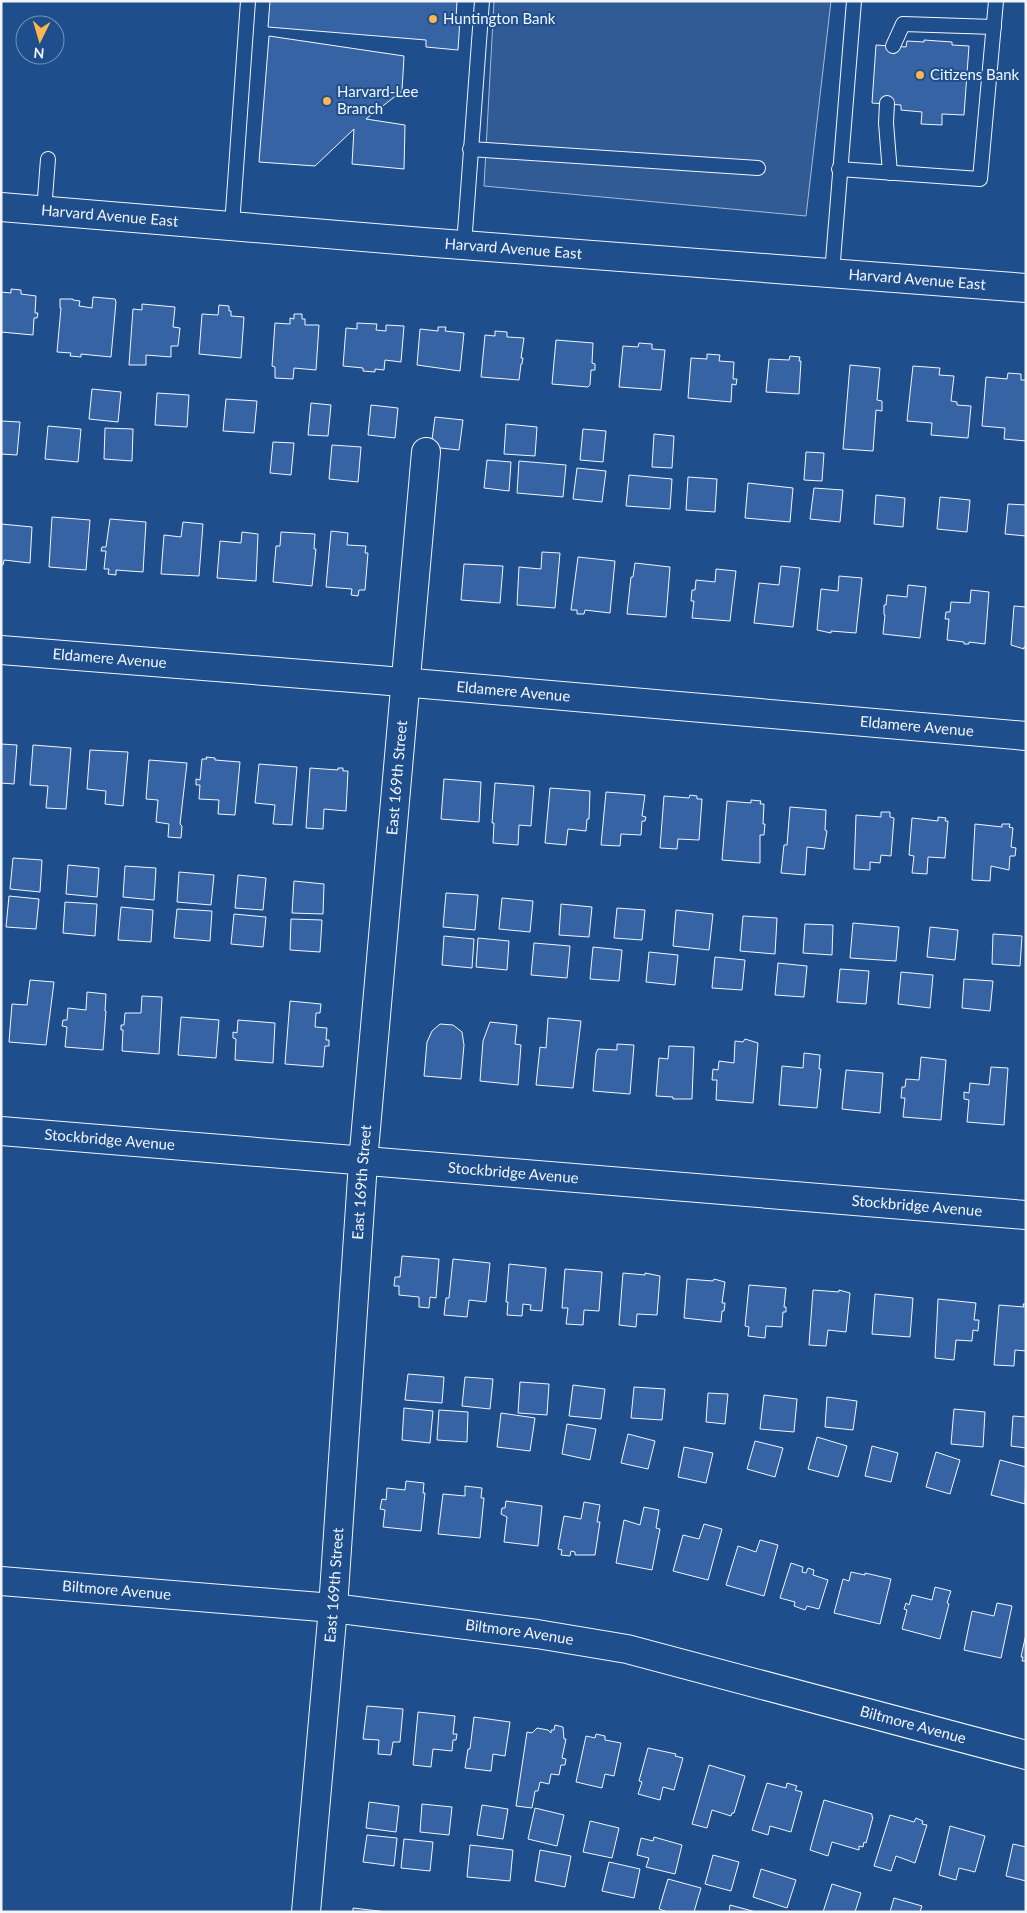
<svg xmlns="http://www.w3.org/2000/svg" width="1027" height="1913" viewBox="0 0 1027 1913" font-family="Lato,sans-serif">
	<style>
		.built { fill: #305b95; stroke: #a8bbd7 }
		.building { fill: #3563a3; stroke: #f2f6ff }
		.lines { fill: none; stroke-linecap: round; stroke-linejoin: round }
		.lane-casing { stroke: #f2f6ff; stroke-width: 16 }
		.street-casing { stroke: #f2f6ff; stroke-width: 30 }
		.secondary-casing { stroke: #f2f6ff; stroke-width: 30 }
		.lane { stroke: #1f4e8c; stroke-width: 14 }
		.street { stroke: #1f4e8c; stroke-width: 28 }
		.secondary { stroke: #1f4e8c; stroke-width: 28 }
		.poi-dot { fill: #ffb74d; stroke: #1f4e8c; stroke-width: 2 }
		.labels { text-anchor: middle; stroke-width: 4; stroke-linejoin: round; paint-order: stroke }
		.poi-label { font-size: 15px; fill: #f2f6ff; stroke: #1f4e8c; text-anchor: start }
		.street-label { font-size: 15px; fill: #f2f6ff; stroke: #1f4e8c }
	</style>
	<rect width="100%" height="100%" fill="#1f4e8c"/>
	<polygon class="built" points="494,1 831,1 806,216 484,186"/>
	<g class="building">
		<polygon points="270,1 457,1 456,19 460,19 458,50 426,47 426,40 268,27"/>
		<polygon points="269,36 404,56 402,91 366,119 405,125 404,169 352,164 354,129 315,166 259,162"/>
		<polygon points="924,40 952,42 952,45 969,46 964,115 942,114 942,125 921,124 922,112 901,110 901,105 872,103 876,45 906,47 907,41 924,42"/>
		<polygon points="11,289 21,290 21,294 36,296 35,313 38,313 37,318 34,318 33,335 1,332 1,292 11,293"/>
		<polygon points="93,297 115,299 116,302 111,357 81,354 81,357 70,356 71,353 57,352 61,308 60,308 60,299 73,299 73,300 80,301 79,306 92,308"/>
		<polygon points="142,304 175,307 173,327 180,328 178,346 171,346 171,357 146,355 146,365 129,365 133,309 142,310"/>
		<polygon points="219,305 229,306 229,311 231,311 231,316 244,317 241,358 199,354 202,314 218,315"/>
		<polygon points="294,314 302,314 302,319 305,319 305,325 319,325 316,370 294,368 293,379 275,378 275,367 272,366 275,323 290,324 290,318 294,319"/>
		<polygon points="357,323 377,324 376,330 386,331 386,325 404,326 401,362 385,360 384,370 375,369 375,372 363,371 363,368 343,366 346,328 357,329"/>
		<polygon points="438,327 446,327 445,331 464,333 460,371 417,365 420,329 438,331"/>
		<polygon points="495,331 507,332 507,337 524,338 521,358 523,358 522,364 521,364 519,380 481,377 485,335 495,336"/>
		<polygon points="556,340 593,343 592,363 595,364 595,370 591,370 590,385 588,387 552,384"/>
		<polygon points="639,343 652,344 652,349 665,350 661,390 619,387 623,346 638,347"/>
		<polygon points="707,354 720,355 719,361 734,362 733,379 737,379 736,385 732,384 731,402 688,398 691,358 707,359"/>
		<polygon points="790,356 800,357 799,361 801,361 799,394 766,392 769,359 789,360"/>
		<polygon points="850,365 880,368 877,400 882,401 882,411 876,410 873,451 843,449"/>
		<polygon points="913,366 940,368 939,375 954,376 951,401 957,402 957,405 971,406 968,438 931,435 932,423 907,421"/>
		<polygon points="1008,373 1021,374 1021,380 1026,380 1026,441 1004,439 1005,428 982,426 986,377 1007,379"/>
		<polygon points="92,389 121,392 118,422 89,419"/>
		<polygon points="157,393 189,395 187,427 155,425"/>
		<polygon points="226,399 257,401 254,433 223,431"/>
		<polygon points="311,403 331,405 328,436 308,435"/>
		<polygon points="371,405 398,408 395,438 368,435"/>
		<polygon points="435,417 463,420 459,450 431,447"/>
		<polygon points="1,421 20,422 17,455 1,454"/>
		<polygon points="506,424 537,427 535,456 504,454"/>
		<polygon points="48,426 81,429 78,462 45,459"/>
		<polygon points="105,428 133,429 132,461 104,459"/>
		<polygon points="583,429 606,431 603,462 580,460"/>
		<polygon points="654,434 674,436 672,468 652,467"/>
		<polygon points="273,442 294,443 291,475 270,473"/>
		<polygon points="332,445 361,447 358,482 329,479"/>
		<polygon points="806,452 824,453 822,481 804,480"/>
		<polygon points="487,460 511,462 509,491 484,488"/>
		<polygon points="519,461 566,465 563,497 517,493"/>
		<polygon points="577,468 606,471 602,502 573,499"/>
		<polygon points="629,475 672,479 670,509 626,506"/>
		<polygon points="688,477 717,479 715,512 686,510"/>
		<polygon points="748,483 793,488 790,522 745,518"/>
		<polygon points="814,488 843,490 840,522 810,519"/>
		<polygon points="876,495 905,498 903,527 874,524"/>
		<polygon points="940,497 970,500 967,532 937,529"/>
		<polygon points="1008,504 1026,505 1026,536 1005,534"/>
		<polygon points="52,517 90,520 86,570 49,567"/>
		<polygon points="110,519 146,522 143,572 116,570 116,575 108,574 109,569 104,569 106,551 101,551 102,547 106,547"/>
		<polygon points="183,522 203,524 199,576 161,574 164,535 181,537"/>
		<polygon points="1,524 32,527 30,563 4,560 3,565 1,565"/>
		<polygon points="331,531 348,533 347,545 366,546 365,553 368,553 365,590 359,590 358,596 351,595 352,589 326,587"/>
		<polygon points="242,532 258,534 256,581 217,578 220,541 241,543"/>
		<polygon points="281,532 315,534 314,549 316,549 312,586 273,582 276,546 280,546"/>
		<polygon points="542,552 560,553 555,608 517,605 519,567 541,569"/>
		<polygon points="578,557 615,561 610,613 585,610 584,614 577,614 577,610 571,610"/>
		<polygon points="635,563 670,567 666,617 627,614 631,577 633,577"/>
		<polygon points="464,564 503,566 500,603 461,600"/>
		<polygon points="781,566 800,568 793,627 754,623 759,583 779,585"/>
		<polygon points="716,569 736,571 730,621 692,618 694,601 691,601 692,590 695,590 696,580 715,582"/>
		<polygon points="839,576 862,578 856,633 831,631 831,633 817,630 821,589 838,591"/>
		<polygon points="908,585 926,587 920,638 883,634 885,615 884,615 884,605 886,605 887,595 907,597"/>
		<polygon points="971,590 989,592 985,644 969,642 969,644 964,644 964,642 947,640 949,619 945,619 946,612 950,612 951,602 970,603"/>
		<polygon points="1014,606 1026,607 1026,647 1024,647 1024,649 1011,645"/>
		<polygon points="1,744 17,745 14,784 1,783"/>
		<polygon points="33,745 71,748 66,809 46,808 48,786 30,785"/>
		<polygon points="90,750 128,752 123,806 105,804 106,791 87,789"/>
		<polygon points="206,757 215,758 215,760 240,762 235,815 218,814 219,800 199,799 200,785 196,785 196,779 200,780 202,759 207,759"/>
		<polygon points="149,760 187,763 180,824 182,826 181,838 168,837 169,824 156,822 158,800 146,799"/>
		<polygon points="259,764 297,767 292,825 273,824 275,805 255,803"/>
		<polygon points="310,768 338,770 338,768 343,768 343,771 348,771 346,811 324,809 323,829 306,828"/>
		<polygon points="444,779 481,782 479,822 441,819"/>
		<polygon points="495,783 534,786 531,826 519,825 518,845 493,843 494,823 492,823"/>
		<polygon points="550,788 590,791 589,819 587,819 586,831 568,829 566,845 545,843"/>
		<polygon points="606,792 645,795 642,816 646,817 645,821 642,821 641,835 621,834 620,846 601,845"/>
		<polygon points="690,795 697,796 697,799 702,799 699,840 678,839 677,849 660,848 664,796 689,798"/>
		<polygon points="751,800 761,801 760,804 764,804 763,824 765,824 764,835 760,835 760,863 722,860 727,801 751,803"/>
		<polygon points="790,807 826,810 825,830 827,831 824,849 807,847 805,875 781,873 784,845 787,845"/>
		<polygon points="881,812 890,812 890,817 894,818 891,856 881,855 880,863 870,862 870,870 854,869 856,815 881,817"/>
		<polygon points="938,817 946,818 945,821 948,821 945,858 928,857 927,874 912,873 914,856 909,855 912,818 938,821"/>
		<polygon points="975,824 1002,827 1002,824 1010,824 1009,827 1013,828 1011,847 1016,848 1015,856 1010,856 1009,870 991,866 990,881 972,880"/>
		<polygon points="13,858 42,860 40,892 10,889"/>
		<polygon points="68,865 99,868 97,897 66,894"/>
		<polygon points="125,866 156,868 154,900 123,897"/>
		<polygon points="179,872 214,875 211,905 177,902"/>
		<polygon points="238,875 266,878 263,910 235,908"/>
		<polygon points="294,881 324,884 323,914 292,913"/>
		<polygon points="446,893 478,895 475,930 443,927"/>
		<polygon points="9,896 39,899 36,929 6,927"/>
		<polygon points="502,898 533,901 530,932 499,929"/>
		<polygon points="65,902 97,904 95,936 63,933"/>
		<polygon points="561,904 592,907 589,937 559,935"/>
		<polygon points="121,907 153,910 151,942 118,940"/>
		<polygon points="617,908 645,910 642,940 614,938"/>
		<polygon points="177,909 212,911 210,941 174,938"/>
		<polygon points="676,910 713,914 709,950 673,946"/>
		<polygon points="234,914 266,917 263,947 231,944"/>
		<polygon points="743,916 777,918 775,954 740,951"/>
		<polygon points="291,919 322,920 320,952 290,950"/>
		<polygon points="853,923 899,927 896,961 850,958"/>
		<polygon points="805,924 833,925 832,955 803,953"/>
		<polygon points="930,927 958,930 955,960 927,957"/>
		<polygon points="993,934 1022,936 1020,966 992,964"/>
		<polygon points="444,936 474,939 472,968 442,965"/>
		<polygon points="478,938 509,941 507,970 476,967"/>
		<polygon points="534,943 570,946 567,978 531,975"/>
		<polygon points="593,947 622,950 619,981 590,979"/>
		<polygon points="649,952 678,955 675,985 646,982"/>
		<polygon points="715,957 745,960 742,990 712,988"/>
		<polygon points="778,963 807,966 804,997 775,995"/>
		<polygon points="840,969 869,971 866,1004 837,1002"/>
		<polygon points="901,972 933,975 930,1008 898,1004"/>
		<polygon points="964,979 993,981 990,1011 962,1008"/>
		<polygon points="30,980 54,982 46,1045 9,1042 12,1004 27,1005"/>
		<polygon points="87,992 106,994 105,1011 106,1011 103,1050 65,1047 67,1027 62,1026 63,1020 67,1020 68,1008 86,1010"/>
		<polygon points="142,996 162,997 159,1054 122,1051 123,1030 121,1030 121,1025 124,1025 125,1013 141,1013"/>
		<polygon points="290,1001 321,1004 320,1013 316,1013 315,1027 327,1028 326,1040 329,1040 329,1046 325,1046 323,1067 285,1064"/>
		<polygon points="181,1017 219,1020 216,1058 178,1055"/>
		<polygon points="548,1018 581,1021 573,1088 536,1085 540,1047 546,1048"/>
		<polygon points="238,1020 275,1023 273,1063 235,1060 236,1039 233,1038 233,1032 237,1033"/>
		<polygon points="490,1022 517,1025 515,1044 521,1045 518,1085 480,1081 483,1041"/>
		<polygon points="440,1024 453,1025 462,1032 464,1045 461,1079 424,1076 427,1042 432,1031"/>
		<polygon points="745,1039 758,1043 753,1103 716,1100 717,1080 712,1080 713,1069 718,1070 719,1061 734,1063 735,1041 743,1042"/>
		<polygon points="617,1044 634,1045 630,1094 593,1091 596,1053 598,1049 617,1050"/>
		<polygon points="669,1046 694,1047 692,1099 673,1099 673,1097 656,1096 659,1058 668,1059"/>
		<polygon points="804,1053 820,1055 819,1069 821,1069 817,1108 779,1105 782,1066 803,1068"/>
		<polygon points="921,1057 946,1060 941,1120 903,1117 905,1098 901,1098 902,1087 905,1087 906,1079 919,1080"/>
		<polygon points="991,1067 1008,1068 1004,1125 967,1122 969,1100 964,1099 964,1092 969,1093 970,1083 989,1085"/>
		<polygon points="846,1070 883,1073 880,1113 842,1109"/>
		<polygon points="402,1256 439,1259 436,1298 430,1297 429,1308 419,1307 419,1297 399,1295 399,1286 394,1286 395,1277 400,1277"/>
		<polygon points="453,1259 490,1263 486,1302 469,1300 467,1317 444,1315 446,1298 449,1298"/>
		<polygon points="509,1264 546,1268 542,1311 530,1310 531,1305 523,1304 522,1316 507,1315 508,1302 506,1302"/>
		<polygon points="565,1269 602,1272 599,1311 584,1310 583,1325 566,1324 568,1308 562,1308"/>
		<polygon points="623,1273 645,1275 645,1273 660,1276 657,1315 637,1314 636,1327 619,1325"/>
		<polygon points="687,1279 713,1281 714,1279 725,1282 722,1303 725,1303 724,1311 722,1311 721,1322 684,1318"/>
		<polygon points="749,1285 786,1288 784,1307 786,1307 786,1312 783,1312 782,1327 766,1326 765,1338 748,1336 749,1327 745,1326"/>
		<polygon points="813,1290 839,1292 839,1290 850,1293 846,1332 828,1330 826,1346 809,1345"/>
		<polygon points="875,1294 913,1298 910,1337 872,1334"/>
		<polygon points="938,1299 976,1303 974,1320 979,1320 978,1331 973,1330 972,1341 956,1340 954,1360 935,1358"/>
		<polygon points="1023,1304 1026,1304 1026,1351 1015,1350 1014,1366 994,1365 999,1305 1024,1307"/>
		<polygon points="408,1374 444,1377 442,1403 405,1400"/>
		<polygon points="465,1377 493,1379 490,1409 462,1406"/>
		<polygon points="520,1382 549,1384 547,1415 518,1413"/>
		<polygon points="573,1385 605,1389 601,1419 569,1416"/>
		<polygon points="634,1387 665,1389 662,1420 631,1418"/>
		<polygon points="708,1393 728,1394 725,1424 706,1422"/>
		<polygon points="764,1395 797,1399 794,1432 760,1429"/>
		<polygon points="827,1397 857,1401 853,1430 825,1427"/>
		<polygon points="404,1408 433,1411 430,1443 402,1440"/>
		<polygon points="954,1409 985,1412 983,1447 951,1444"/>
		<polygon points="439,1410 468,1412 467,1442 437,1440"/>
		<polygon points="501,1413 535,1418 530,1451 497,1447"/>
		<polygon points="1013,1416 1026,1417 1026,1448 1011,1446"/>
		<polygon points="567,1424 596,1429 590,1460 562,1454"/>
		<polygon points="628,1434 655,1441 648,1469 621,1463"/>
		<polygon points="817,1437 847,1446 838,1477 808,1469"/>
		<polygon points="755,1441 783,1448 775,1477 747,1469"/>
		<polygon points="872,1446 898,1453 891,1482 865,1476"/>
		<polygon points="684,1447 713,1453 706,1483 678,1477"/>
		<polygon points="936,1452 960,1460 950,1494 926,1487"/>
		<polygon points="1000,1460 1026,1467 1025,1504 991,1495"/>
		<polygon points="406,1481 424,1483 423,1493 425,1493 421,1531 383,1527 385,1510 380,1509 382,1499 386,1500 387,1488 405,1490"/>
		<polygon points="465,1486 482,1488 481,1498 484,1498 480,1538 438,1534 443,1494 465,1496"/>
		<polygon points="506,1501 542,1506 538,1546 504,1542 507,1517 501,1514 502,1508 505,1508"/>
		<polygon points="584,1502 600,1505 597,1522 600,1522 595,1555 575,1555 575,1552 571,1551 570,1556 561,1555 562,1550 558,1549 564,1516 581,1519"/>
		<polygon points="644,1507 659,1510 656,1528 660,1529 652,1570 616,1563 624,1520 640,1525"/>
		<polygon points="704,1524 722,1529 708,1580 673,1571 683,1535 699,1539"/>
		<polygon points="760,1540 778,1545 764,1596 726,1585 738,1546 756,1552"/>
		<polygon points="791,1563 803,1567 802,1572 806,1573 808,1568 814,1570 813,1575 828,1580 819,1609 807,1606 805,1610 794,1606 795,1602 780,1598"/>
		<polygon points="851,1572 865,1575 865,1573 891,1579 880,1624 834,1613 843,1579 849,1581"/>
		<polygon points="935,1587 951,1591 947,1603 949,1604 940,1639 902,1629 907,1610 904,1609 906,1603 909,1605 912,1595 932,1600"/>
		<polygon points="997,1603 1012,1606 1001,1658 964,1650 972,1611 994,1616"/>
		<polygon points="1026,1634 1026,1661 1022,1661 1023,1657 1021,1657"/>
		<polygon points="367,1706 403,1709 400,1742 393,1742 391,1755 378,1754 379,1740 363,1739"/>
		<polygon points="418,1712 455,1716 453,1734 457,1734 456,1740 453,1740 452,1751 433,1749 431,1767 413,1765"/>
		<polygon points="474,1717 510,1722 505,1756 493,1754 491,1771 465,1768 468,1749 470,1749"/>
		<polygon points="555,1725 563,1727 564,1739 566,1739 562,1758 566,1759 565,1765 561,1765 559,1775 551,1774 549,1784 540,1782 538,1791 535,1791 532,1808 516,1806 527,1732 532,1733 537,1728 548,1730 551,1733 551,1730 554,1730"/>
		<polygon points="596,1734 605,1736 605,1740 621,1743 614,1776 605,1774 602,1788 576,1782 586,1736 595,1738"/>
		<polygon points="648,1748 676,1754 675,1756 683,1758 674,1790 663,1787 660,1800 638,1794 642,1782 639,1781"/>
		<polygon points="709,1765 745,1776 734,1813 732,1813 731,1816 712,1810 707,1828 692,1824"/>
		<polygon points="767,1783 786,1788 787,1783 797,1786 795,1790 802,1792 791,1832 770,1826 768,1835 752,1830"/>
		<polygon points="824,1800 872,1814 872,1817 873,1817 866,1843 864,1842 863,1847 859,1846 859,1850 832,1842 828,1856 810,1850"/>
		<polygon points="369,1802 399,1806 396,1832 366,1828"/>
		<polygon points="422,1804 452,1807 449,1835 420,1832"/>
		<polygon points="482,1805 508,1809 503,1839 477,1835"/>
		<polygon points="535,1808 564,1815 557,1846 528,1839"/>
		<polygon points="890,1815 914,1822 916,1818 923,1821 922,1824 927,1825 915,1863 896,1856 891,1871 874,1866"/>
		<polygon points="590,1821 619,1828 612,1858 583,1852"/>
		<polygon points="950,1826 985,1836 975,1872 959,1868 956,1880 939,1875"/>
		<polygon points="367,1835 397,1838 394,1866 363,1862"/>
		<polygon points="654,1837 682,1845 675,1874 646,1867 649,1858 637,1855 641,1838 653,1841"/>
		<polygon points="404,1839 433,1842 430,1871 401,1868"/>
		<polygon points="1013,1844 1026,1847 1026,1881 1006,1876"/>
		<polygon points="470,1845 513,1850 510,1881 467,1877"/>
		<polygon points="540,1850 571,1856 565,1887 535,1881"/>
		<polygon points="713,1855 739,1862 731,1891 705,1884"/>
		<polygon points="609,1862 640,1869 634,1898 602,1891"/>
		<polygon points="761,1869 796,1880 787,1908 753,1897"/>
		<polygon points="668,1879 701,1888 694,1912 668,1912 659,1909"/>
		<polygon points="832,1884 861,1893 855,1912 823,1912"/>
		<polygon points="894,1898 922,1906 920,1912 890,1912"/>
		<polygon points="730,1905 756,1912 729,1912"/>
		<polygon points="353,1908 387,1912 353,1912"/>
	</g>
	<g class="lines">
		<defs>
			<g id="lane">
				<polyline points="893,46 903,24 994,27"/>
				<polyline points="887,103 886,123 890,173"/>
				<polyline points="470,149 758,168"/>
				<polyline points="839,169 980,179 996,1"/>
				<polyline points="44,211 48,159"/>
				<polyline points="232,225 248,1"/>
				<polyline points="464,245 482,1"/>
				<polyline points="832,273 854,1"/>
			</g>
			<g id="street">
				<path id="s1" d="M1 650 378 680 1026 736"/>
				<path id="s2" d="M1 1131 1026 1215"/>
				<path id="s3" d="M1 1581 333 1608 537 1634 627 1649 1026 1755"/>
				<path id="s4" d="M306 1912 333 1608 363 1162 426 452"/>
			</g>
			<g id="secondary">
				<path id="s5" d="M1 207 423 242 1026 288"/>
			</g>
		</defs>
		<use href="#lane" class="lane-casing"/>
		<use href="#street" class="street-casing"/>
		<use href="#secondary" class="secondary-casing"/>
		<use href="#lane" class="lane"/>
		<use href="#street" class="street"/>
		<use href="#secondary" class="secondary"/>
	</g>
	<g class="poi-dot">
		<circle cx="433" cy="19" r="5"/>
		<circle cx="920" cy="75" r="5"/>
		<circle cx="327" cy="101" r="5"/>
	</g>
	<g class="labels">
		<g class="poi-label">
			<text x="443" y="24">Huntington Bank</text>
			<text x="930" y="80">Citizens Bank</text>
			<text x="337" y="97">Harvard-Lee<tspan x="337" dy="17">Branch</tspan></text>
		</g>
		<g class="street-label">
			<text dy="5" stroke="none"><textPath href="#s5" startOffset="109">Harvard Avenue East</textPath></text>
			<text dy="5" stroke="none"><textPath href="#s5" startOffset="514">Harvard Avenue East</textPath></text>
			<text dy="5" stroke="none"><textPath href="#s5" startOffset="919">Harvard Avenue East</textPath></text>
			<text dy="5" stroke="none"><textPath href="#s1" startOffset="109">Eldamere Avenue</textPath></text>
			<text dy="5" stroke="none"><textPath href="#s1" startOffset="514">Eldamere Avenue</textPath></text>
			<text dy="5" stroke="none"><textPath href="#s1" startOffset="919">Eldamere Avenue</textPath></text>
			<text dy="5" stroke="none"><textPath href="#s4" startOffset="1138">East 169th Street</textPath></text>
			<text dy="5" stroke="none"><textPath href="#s2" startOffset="109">Stockbridge Avenue</textPath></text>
			<text dy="5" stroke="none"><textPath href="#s2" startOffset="514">Stockbridge Avenue</textPath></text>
			<text dy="5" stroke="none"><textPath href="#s4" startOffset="732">East 169th Street</textPath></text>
			<text dy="5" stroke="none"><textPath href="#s2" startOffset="919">Stockbridge Avenue</textPath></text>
			<text dy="5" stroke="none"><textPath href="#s4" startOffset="328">East 169th Street</textPath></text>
			<text dy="5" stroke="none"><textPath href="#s3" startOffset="116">Biltmore Avenue</textPath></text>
			<text dy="5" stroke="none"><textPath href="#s3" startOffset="521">Biltmore Avenue</textPath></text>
			<text dy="5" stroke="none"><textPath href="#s3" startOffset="926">Biltmore Avenue</textPath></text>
		</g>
	</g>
	<rect width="1027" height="1913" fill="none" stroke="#f2f6ff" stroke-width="5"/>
	<g transform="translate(40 40) rotate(185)"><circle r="24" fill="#1f4e8c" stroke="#7391ba"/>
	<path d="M0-4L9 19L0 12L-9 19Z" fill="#ffb74d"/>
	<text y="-8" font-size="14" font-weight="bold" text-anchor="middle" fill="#f2f6ff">N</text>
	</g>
</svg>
